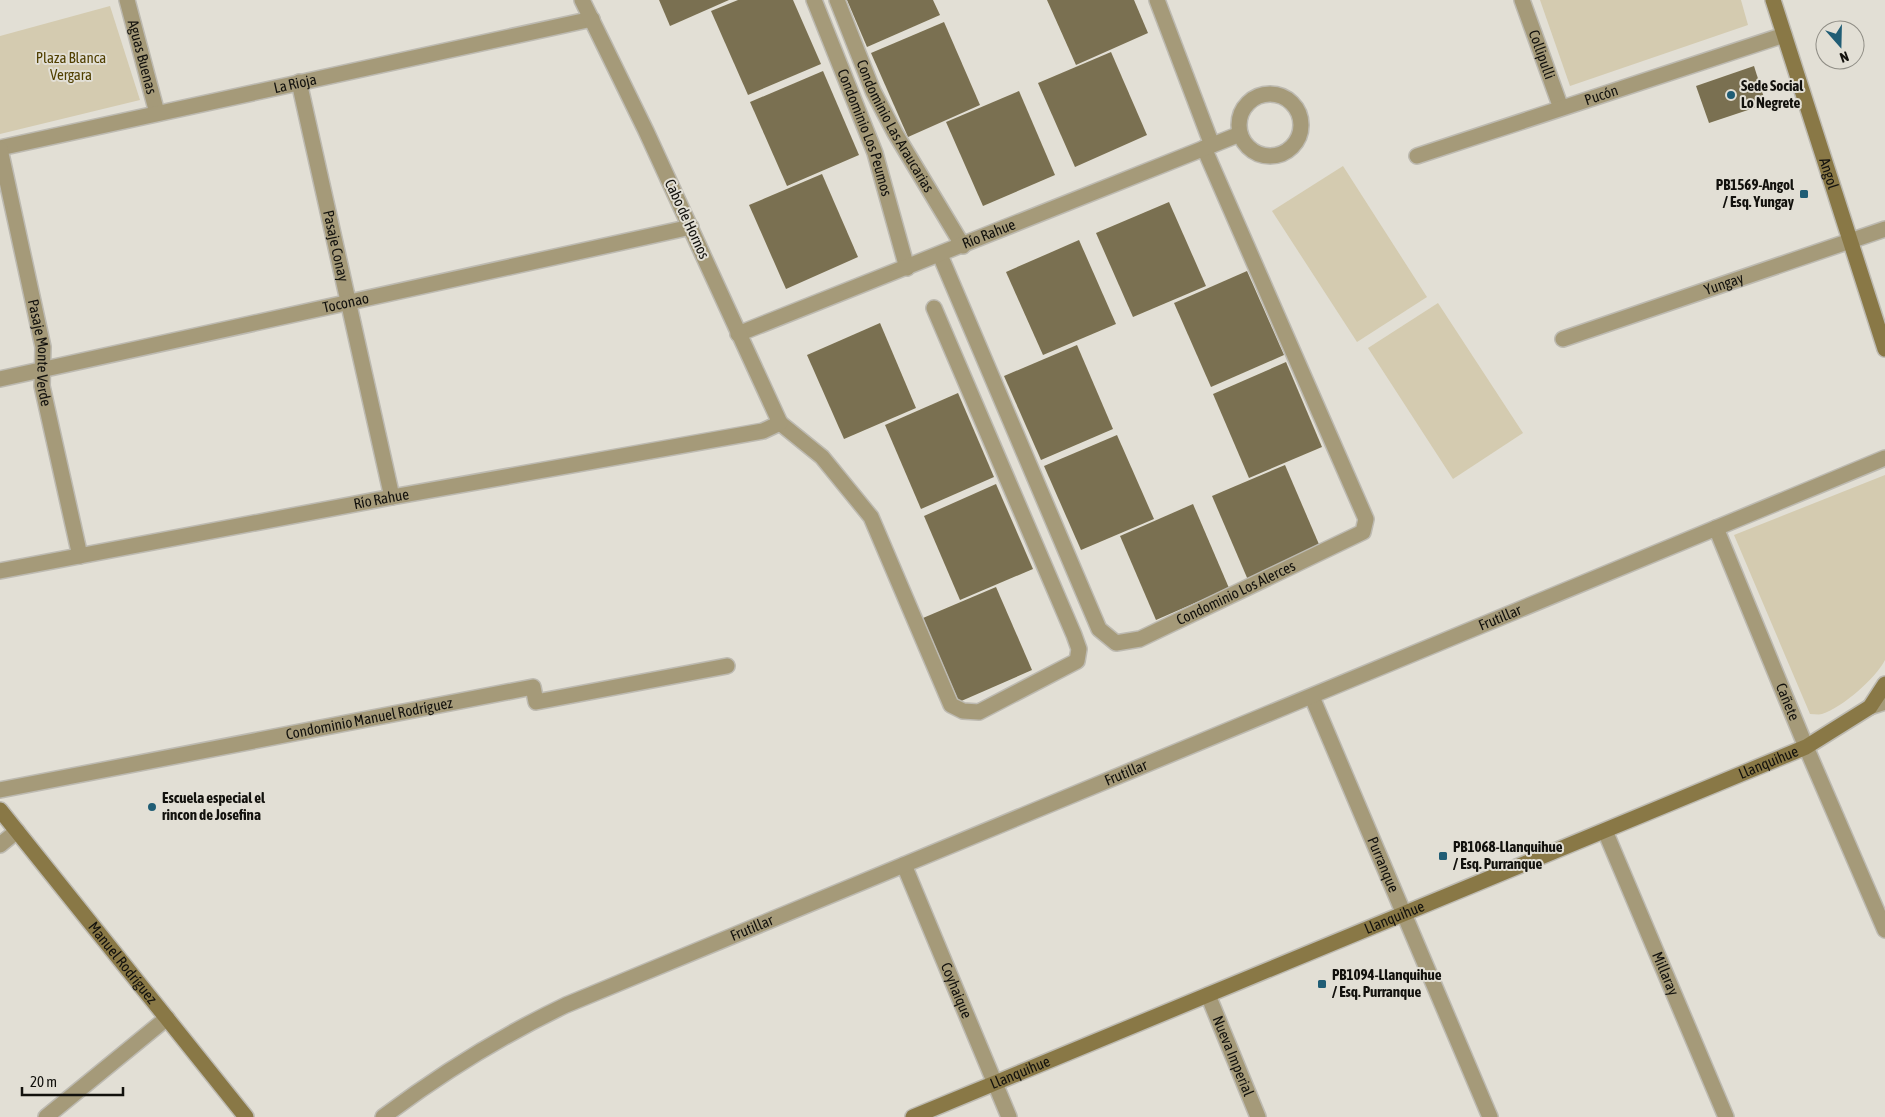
<svg xmlns="http://www.w3.org/2000/svg" width="1885" height="1117" viewBox="0 0 1885 1117" font-family="'Asap Condensed',sans-serif">
	<style>
		.green { fill: #d4cbb0 }
		.building { fill: #7a7051 }
		.lines { fill: none; stroke-linecap: round; stroke-linejoin: round }
		.lane-casing { stroke: #bdbab1; stroke-width: 18 }
		.street-casing { stroke: #bdbab1; stroke-width: 18 }
		.secondary-casing { stroke: #bdbab1; stroke-width: 18 }
		.lane { stroke: #a59a79; stroke-width: 15 }
		.street { stroke: #a59a79; stroke-width: 15 }
		.secondary { stroke: #897846; stroke-width: 15 }
		.poi-dot { fill: #205d75; stroke: #e2dfd5; stroke-width: 2 }
		.labels { text-anchor: middle; stroke-width: 4; stroke-linejoin: round; paint-order: stroke }
		.street-label { font-size: 15px; fill: #12110d; stroke: #e2dfd5 }
		.park-label { font-size: 15px; fill: #503f00; stroke: #e2dfd5 }
		.poi-label { font-size: 15px; font-weight: bold; fill: #12110d; stroke: #e2dfd5; text-anchor: start }
	</style>
	<rect width="100%" height="100%" fill="#e2dfd5"/>
	<g class="green">
		<polygon points="1540,0 1741,0 1748,25 1570,86"/>
		<polygon points="110,6 140,100 0,134 0,36"/>
		<polygon points="1343,166 1427,297 1357,342 1272,211"/>
		<polygon points="1438,303 1523,433 1453,479 1368,348"/>
		<path d="M1885 475V660C1875 679 1843 707 1822 714 1819 715 1814 714 1810 714L1734 535Z"/>
	</g>
	<g class="building">
		<polygon points="659,0 729,0 670,26"/>
		<polygon points="738,0 793,0 821,64 748,95 711,11"/>
		<polygon points="847,0 933,0 940,15 867,47"/>
		<polygon points="1047,0 1134,0 1148,33 1076,65"/>
		<polygon points="944,22 980,105 908,137 871,53"/>
		<polygon points="1111,52 1147,135 1075,167 1038,83"/>
		<polygon points="1754,66 1766,104 1709,123 1696,86"/>
		<polygon points="823,71 859,155 787,186 750,102"/>
		<polygon points="1019,91 1055,175 983,206 946,122"/>
		<polygon points="822,174 858,257 786,289 749,205"/>
		<polygon points="1169,202 1206,286 1133,317 1096,233"/>
		<polygon points="1079,240 1116,324 1043,355 1006,272"/>
		<polygon points="1247,271 1284,355 1211,387 1174,303"/>
		<polygon points="880,323 916,408 844,439 807,355"/>
		<polygon points="1077,345 1113,429 1041,460 1004,376"/>
		<polygon points="1286,362 1322,447 1249,478 1213,394"/>
		<polygon points="958,393 994,477 921,509 885,425"/>
		<polygon points="1117,435 1154,519 1081,550 1044,466"/>
		<polygon points="1285,465 1321,549 1248,580 1212,496"/>
		<polygon points="996,484 1033,569 960,600 924,516"/>
		<polygon points="1193,504 1229,588 1156,620 1120,536"/>
		<polygon points="996,587 1032,670 959,702 923,618"/>
	</g>
	<g class="lines">
		<defs>
			<g id="lane">
				<path id="s1" d="M814 0 875 153 907 268"/>
				<path id="s2" d="M837 0 873 91 895 133 963 246"/>
				<polyline points="1157,0 1212,145"/>
				<path id="s3" d="M940 255 1099 629 1116 643 1140 639 1363 532 1366 519 1204 148"/>
				<polyline points="780,423 822,457 871,517 951,705 963,711 979,712 1077,661 1079,649 1074,635 934,308"/>
				<path id="s4" d="M0 790 533 687 536 702 727 666"/>
			</g>
			<g id="street">
				<path id="s5" d="M127 0 157 113"/>
				<path id="s6" d="M1522 0 1561 108"/>
				<path id="s7" d="M299 82 392 497"/>
				<circle cx="1270" cy="125" r="31"/>
				<path id="s8" d="M0 148 592 19"/>
				<path id="s9" d="M0 149 43 347 42 386 80 556"/>
				<path id="s10" d="M1417 156 1784 35"/>
				<path id="s11" d="M738 334 1240 134"/>
				<path id="s12" d="M1563 339 1885 229"/>
				<path id="s13" d="M0 379 691 227"/>
				<path id="s14" d="M1716 528 1806 747 1885 930"/>
				<path id="s15" d="M0 571 392 497 763 431 780 423 646 131 582 0"/>
				<path id="s16" d="M1312 697 1490 1117"/>
				<polyline points="1870,707 1885,702"/>
				<path id="s17" d="M1605 831 1726 1117"/>
				<polyline points="0,845 17,831"/>
				<path id="s18" d="M904 865 1009 1117"/>
				<path id="s19" d="M1208 995 1258 1117"/>
				<polyline points="46,1117 167,1018"/>
				<path id="s20" d="M383 1117C443 1072 499 1037 566 1005L1885 458"/>
			</g>
			<g id="secondary">
				<path id="s21" d="M1773 0 1885 349"/>
				<path id="s22" d="M0 810 246 1117"/>
				<path id="s23" d="M913 1117 1806 747 1870 707 1885 684"/>
			</g>
		</defs>
		<use href="#lane" class="lane-casing"/>
		<use href="#street" class="street-casing"/>
		<use href="#secondary" class="secondary-casing"/>
		<use href="#lane" class="lane"/>
		<use href="#street" class="street"/>
		<use href="#secondary" class="secondary"/>
	</g>
	<g class="poi-dot">
		<circle cx="1731" cy="95" r="5"/>
		<rect x="1799" y="189" width="10" height="10" rx="2.5"/>
		<circle cx="152" cy="807" r="5"/>
		<rect x="1438" y="851" width="10" height="10" rx="2.5"/>
		<rect x="1317" y="979" width="10" height="10" rx="2.5"/>
	</g>
	<g class="labels">
		<g class="street-label">
			<text dy="5" stroke="none"><textPath href="#s6" startOffset="58">Collipulli</textPath></text>
			<text dy="5" stroke="none"><textPath href="#s5" startOffset="59">Aguas Buenas</textPath></text>
			<text dy="5" stroke="none"><textPath href="#s8" startOffset="302">La Rioja</textPath></text>
			<text dy="5" stroke="none"><textPath href="#s10" startOffset="194">Pucón</textPath></text>
			<text dy="5" stroke="none"><textPath href="#s2" startOffset="139">Condominio Las Araucarias</textPath></text>
			<text dy="5" stroke="none"><textPath href="#s1" startOffset="142">Condominio Los Peumos</textPath></text>
			<text dy="5" stroke="none"><textPath href="#s21" startOffset="182">Angol</textPath></text>
			<text transform="translate(687 219) rotate(65)" y="5">Cabo de Hornos</text>
			<text dy="5" stroke="none"><textPath href="#s11" startOffset="270">Río Rahue</textPath></text>
			<text dy="5" stroke="none"><textPath href="#s7" startOffset="168">Pasaje Conay</textPath></text>
			<text dy="5" stroke="none"><textPath href="#s12" startOffset="170">Yungay</textPath></text>
			<text dy="5" stroke="none"><textPath href="#s13" startOffset="354">Toconao</textPath></text>
			<text dy="5" stroke="none"><textPath href="#s9" startOffset="208">Pasaje Monte Verde</textPath></text>
			<text dy="5" stroke="none"><textPath href="#s15" startOffset="388">Río Rahue</textPath></text>
			<text dy="5" stroke="none"><textPath href="#s3" startOffset="559">Condominio Los Alerces</textPath></text>
			<text dy="5" stroke="none"><textPath href="#s20" startOffset="1226">Frutillar</textPath></text>
			<text dy="5" stroke="none"><textPath href="#s14" startOffset="188">Cañete</textPath></text>
			<text dy="5" stroke="none"><textPath href="#s4" startOffset="376">Condominio Manuel Rodríguez</textPath></text>
			<text dy="5" stroke="none"><textPath href="#s23" startOffset="926">Llanquihue</textPath></text>
			<text dy="5" stroke="none"><textPath href="#s20" startOffset="821">Frutillar</textPath></text>
			<text dy="5" stroke="none"><textPath href="#s16" startOffset="182">Purranque</textPath></text>
			<text dy="5" stroke="none"><textPath href="#s23" startOffset="521">Llanquihue</textPath></text>
			<text dy="5" stroke="none"><textPath href="#s20" startOffset="416">Frutillar</textPath></text>
			<text dy="5" stroke="none"><textPath href="#s22" startOffset="196">Manuel Rodríguez</textPath></text>
			<text dy="5" stroke="none"><textPath href="#s17" startOffset="155">Millaray</textPath></text>
			<text dy="5" stroke="none"><textPath href="#s18" startOffset="136">Coyhaique</textPath></text>
			<text dy="5" stroke="none"><textPath href="#s19" startOffset="66">Nueva Imperial</textPath></text>
			<text dy="5" stroke="none"><textPath href="#s23" startOffset="116">Llanquihue</textPath></text>
		</g>
		<g class="park-label">
			<text x="71" y="63">Plaza Blanca<tspan x="71" dy="17">Vergara</tspan></text>
		</g>
		<g class="poi-label">
			<text x="1741" y="91">Sede Social<tspan x="1741" dy="17">Lo Negrete</tspan></text>
			<text x="1794" y="190" text-anchor="end">PB1569-Angol<tspan x="1794" dy="17">/ Esq. Yungay</tspan></text>
			<text x="162" y="803">Escuela especial el<tspan x="162" dy="17">rincon de Josefina</tspan></text>
			<text x="1453" y="852">PB1068-Llanquihue<tspan x="1453" dy="17">/ Esq. Purranque</tspan></text>
			<text x="1332" y="980">PB1094-Llanquihue<tspan x="1332" dy="17">/ Esq. Purranque</tspan></text>
		</g>
	</g>
	<g transform="translate(1840 45) rotate(160)"><circle r="24" fill="#e2dfd5" stroke="#8f8d85"/>
	<path d="M0-4L9 19L0 12L-9 19Z" fill="#205d75"/>
	<text y="-8" font-size="14" font-weight="bold" text-anchor="middle" fill="#12110d">N</text>
	</g>
	<path d="M22 1087v8h101v-8" fill="none" stroke="#12110d" stroke-width="2.5"/>
	<text x="30" y="1087" font-size="15" fill="#12110d" stroke="#e2dfd5" stroke-width="4" paint-order="stroke">20 m</text>
</svg>
